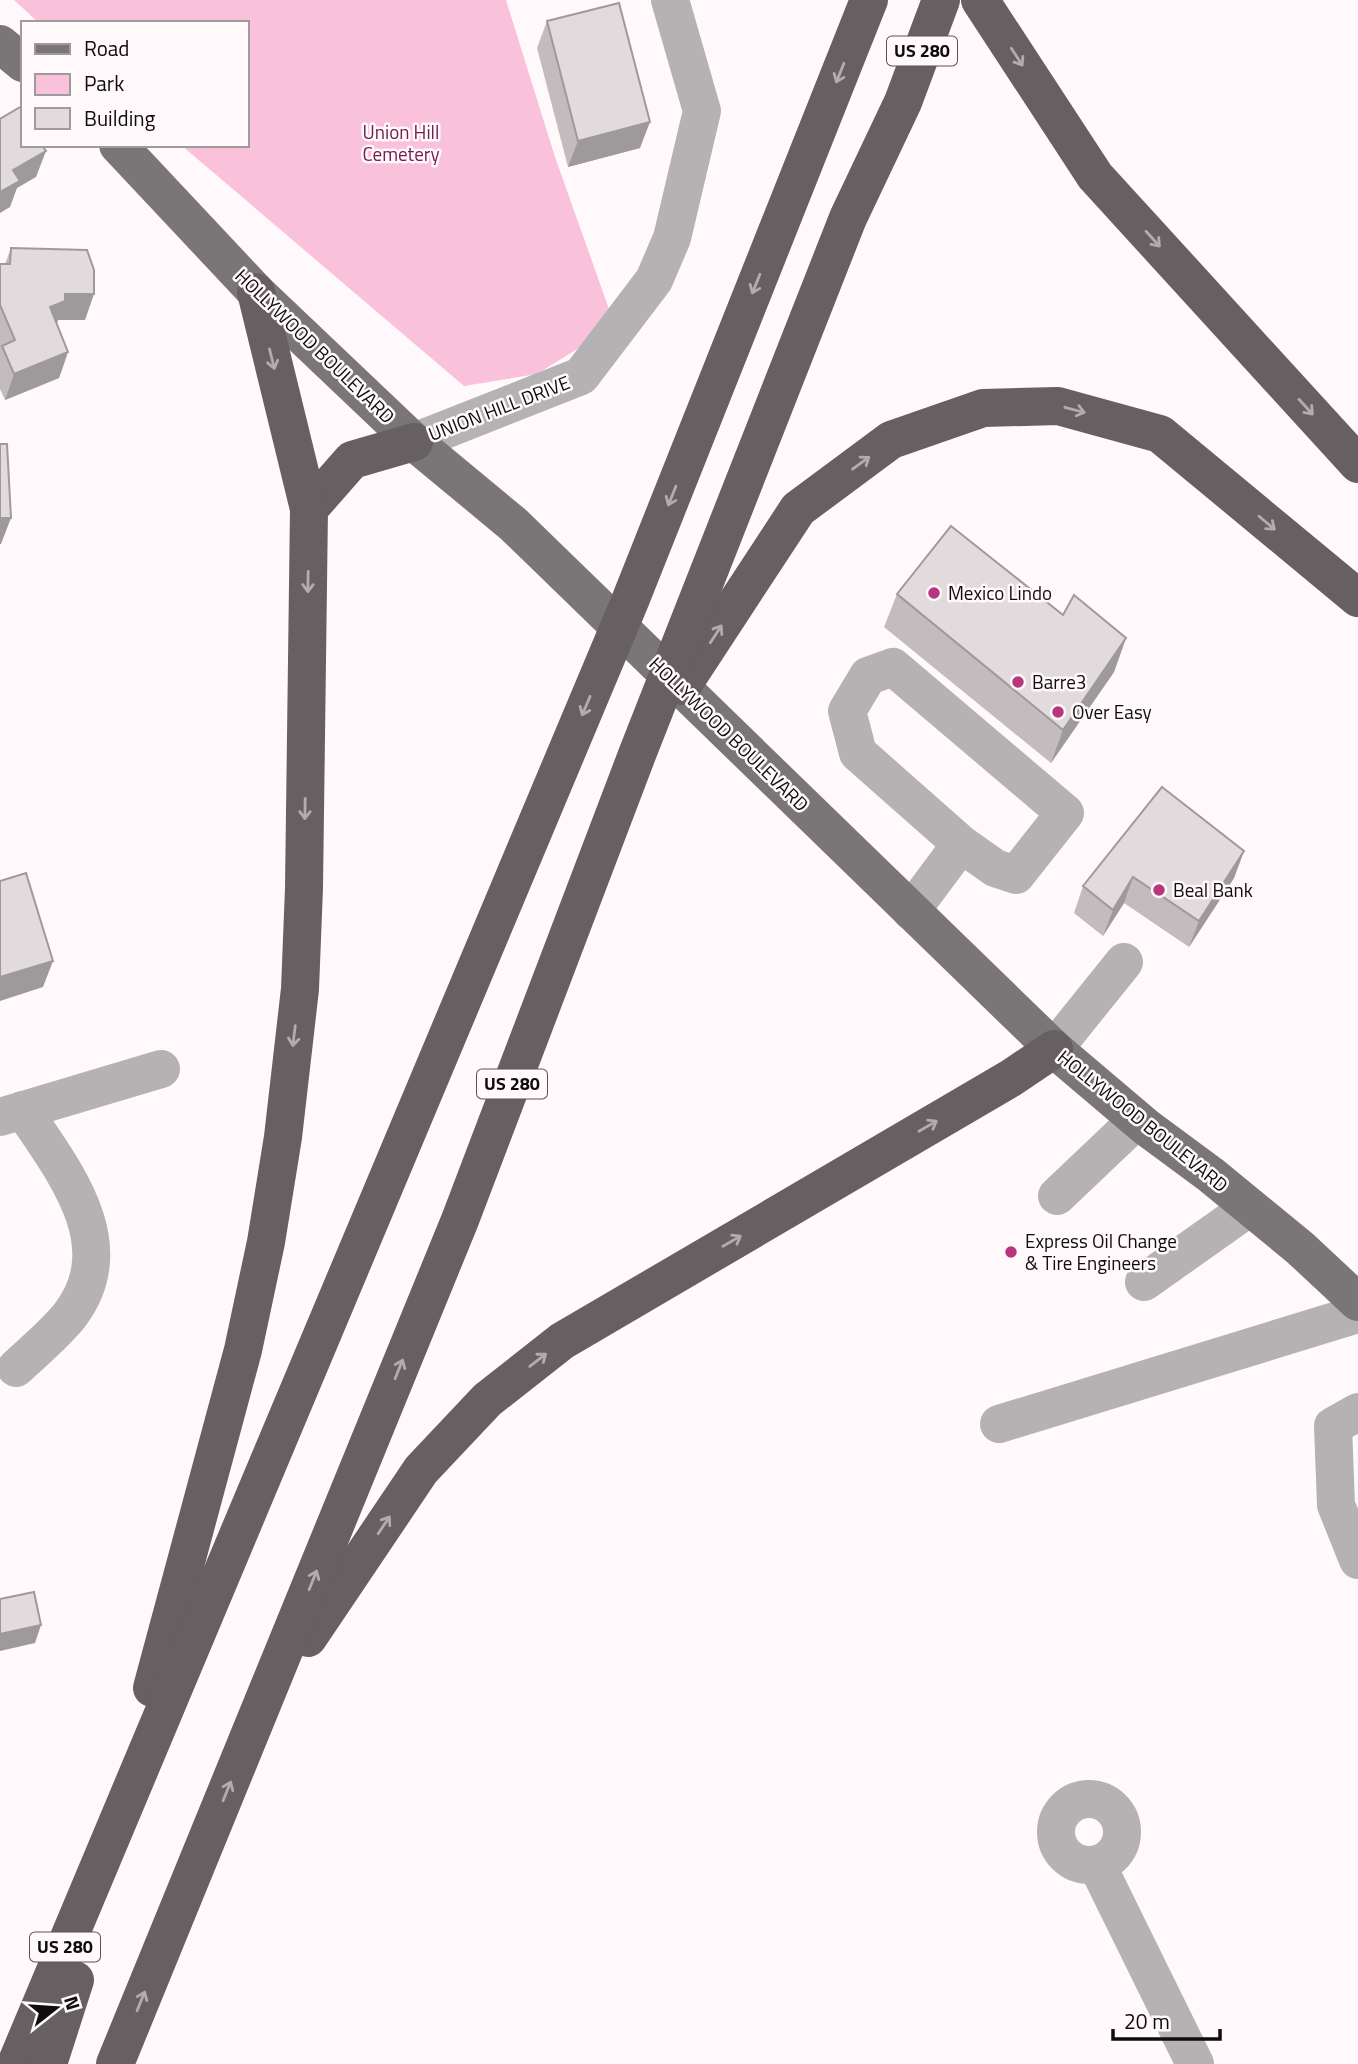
<svg xmlns="http://www.w3.org/2000/svg" width="1358" height="2064" viewBox="0 0 1358 2064" font-family="'Titillium Web',sans-serif">
	<style>
		.green { fill: #fac1da }
		.lines { fill: none; stroke-linecap: round; stroke-linejoin: round }
		.minor { stroke: #b5b2b3; stroke-width: 38 }
		.major { stroke: #7a7577; stroke-width: 38 }
		.highway { stroke: #666062; stroke-width: 38 }
		.wall { fill: #c2bcbf }
		.shaded-wall { fill: #9e999b }
		.building { fill: #e2dbde; stroke: #9e999b; stroke-width: 2 }
		.oneway { stroke: #b2acaf }
		.poi-dot { fill: #b8367f; stroke: #fff9fc; stroke-width: 2.5 }
		.labels { text-anchor: middle; stroke-width: 5; stroke-linejoin: round; paint-order: stroke }
		.shield { fill: #fff9fc; stroke: #575355; stroke-width: 2 }
		.shield-label { font-size: 18px; font-weight: bold; fill: #0f0c0d }
		.park-label { font-size: 19px; fill: #71204d; stroke: #fff9fc }
		.street-label { font-size: 19px; fill: #0f0c0d; stroke: #fff9fc }
		.poi-label { font-size: 19px; fill: #0f0c0d; stroke: #fff9fc; text-anchor: start }
	</style>
	<rect width="100%" height="100%" fill="#fff9fc"/>
	<polygon class="green" points="14,0 506,0 555,157 609,309 582,346 537,374 464,386 181,145 247,145 247,23 39,23"/>
	<g class="lines">
		<g class="minor">
			<polyline points="414,442 581,376 654,280 672,238 702,111 670,0"/>
			<polyline points="911,911 961,844 858,753 847,711 868,676 893,667 1065,813 1016,875 995,868 961,844"/>
			<polyline points="1054,1049 1124,962"/>
			<polyline points="0,1117 161,1069"/>
			<polyline points="1057,1196 1137,1120"/>
			<polyline points="1144,1282 1250,1207"/>
			<path d="M16 1368C34 1351 55 1334 70 1315 124 1244 63 1170 23 1110"/>
			<polyline points="1358,1412 1333,1426 1336,1505 1358,1560"/>
			<polyline points="999,1424 1358,1314"/>
			<circle cx="1089" cy="1832" r="33"/>
			<polyline points="1097,1865 1195,2064"/>
		</g>
		<g class="major">
			<polyline points="0,44 23,63"/>
			<polyline points="118,145 256,292 414,442 513,524 1054,1049 1146,1127 1211,1175 1300,1248 1358,1302"/>
		</g>
		<g class="highway">
			<polyline points="980,0 1095,176 1358,464"/>
			<polyline points="309,509 352,460 414,442"/>
			<polyline points="682,686 798,509 891,440 983,408 1058,406 1160,434 1358,598"/>
			<polyline points="308,1638 421,1470 487,1400 562,1341 1011,1078 1054,1049"/>
			<polyline points="152,1688 243,1350 266,1242 283,1137 300,989 304,888 309,509 256,292"/>
			<polyline points="16,2064 630,601 869,0"/>
			<polyline points="48,2064 75,1980"/>
			<polyline points="115,2064 460,1220 638,752 848,218 903,102 941,0"/>
		</g>
	</g>
	<g class="wall">
		<polygon points="547,21 640,148 568,167 537,48"/>
		<polygon points="11,248 85,320 58,320 57,323 68,352 59,378 5,400 0,389 0,264 5,264"/>
		<polygon points="897,594 1126,638 1114,672 1051,763 884,627"/>
		<polygon points="1244,851 1234,878 1189,947 1124,903 1103,936 1074,913 1083,886"/>
	</g>
	<g class="shaded-wall">
		<polygon points="650,122 640,148 568,167 578,141"/>
		<polygon points="46,151 36,177 17,188 10,207 0,213 0,192 13,170"/>
		<polygon points="65,294 94,294 85,320 58,320 55,327 50,307"/>
		<polygon points="68,352 59,378 5,400 14,374"/>
		<polygon points="0,518 11,518 1,544 0,544"/>
		<polygon points="1126,638 1114,672 1051,763 1063,730"/>
		<polygon points="1244,851 1234,878 1189,947 1199,921"/>
		<polygon points="1133,877 1124,903 1103,936 1113,910"/>
		<polygon points="53,961 43,987 0,1001 0,977"/>
		<polygon points="41,1625 35,1643 0,1651 0,1634"/>
	</g>
	<g class="building">
		<polygon points="619,3 650,122 578,141 547,21"/>
		<polygon points="20,107 23,112 23,145 42,145 46,151 13,170 20,181 0,192 0,119"/>
		<polygon points="11,248 87,250 94,270 94,294 65,294 65,301 50,307 68,352 14,374 2,346 15,340 0,305 0,264 10,264"/>
		<polygon points="0,444 7,444 11,518 0,518"/>
		<polygon points="951,526 1063,615 1074,595 1126,638 1063,730 897,594"/>
		<polygon points="1162,787 1244,851 1199,921 1133,877 1113,910 1083,886"/>
		<polygon points="26,873 53,961 0,977 0,881"/>
		<polygon points="34,1592 41,1625 0,1634 0,1599"/>
	</g>
	<defs><path id="oneway-shaft" d="M-6 0H5M1.5-3L5.5 0L1.5 3" fill="none" stroke-width="1.6" stroke-linecap="round" stroke-linejoin="round" transform="scale(1.75)"/></defs>
	<g class="oneway">
		<use href="#oneway-shaft" transform="translate(1017 57) rotate(57)"/>
		<use href="#oneway-shaft" transform="translate(840 73) rotate(112)"/>
		<use href="#oneway-shaft" transform="translate(1153 239) rotate(48)"/>
		<use href="#oneway-shaft" transform="translate(756 284) rotate(112)"/>
		<use href="#oneway-shaft" transform="translate(272 359) rotate(76)"/>
		<use href="#oneway-shaft" transform="translate(1306 407) rotate(48)"/>
		<use href="#oneway-shaft" transform="translate(1075 410) rotate(15)"/>
		<use href="#oneway-shaft" transform="translate(861 463) rotate(-36)"/>
		<use href="#oneway-shaft" transform="translate(672 496) rotate(112)"/>
		<use href="#oneway-shaft" transform="translate(1267 523) rotate(40)"/>
		<use href="#oneway-shaft" transform="translate(308 582) rotate(91)"/>
		<use href="#oneway-shaft" transform="translate(716 634) rotate(-57)"/>
		<use href="#oneway-shaft" transform="translate(586 706) rotate(113)"/>
		<use href="#oneway-shaft" transform="translate(305 809) rotate(91)"/>
		<use href="#oneway-shaft" transform="translate(294 1036) rotate(97)"/>
		<use href="#oneway-shaft" transform="translate(928 1126) rotate(-30)"/>
		<use href="#oneway-shaft" transform="translate(732 1241) rotate(-30)"/>
		<use href="#oneway-shaft" transform="translate(538 1360) rotate(-38)"/>
		<use href="#oneway-shaft" transform="translate(399 1369) rotate(-68)"/>
		<use href="#oneway-shaft" transform="translate(384 1525) rotate(-56)"/>
		<use href="#oneway-shaft" transform="translate(313 1580) rotate(-68)"/>
		<use href="#oneway-shaft" transform="translate(227 1791) rotate(-68)"/>
		<use href="#oneway-shaft" transform="translate(141 2001) rotate(-68)"/>
	</g>
	<g class="poi-dot">
		<circle cx="934" cy="593" r="7"/>
		<circle cx="1018" cy="682" r="7"/>
		<circle cx="1058" cy="712" r="7"/>
		<circle cx="1159" cy="890" r="7"/>
		<circle cx="1011" cy="1252" r="7"/>
	</g>
	<g class="labels">
		<g class="shield">
			<rect x="887" y="36.5" width="70" height="29" rx="5"/>
			<rect x="477" y="1069.5" width="70" height="29" rx="5"/>
			<rect x="30" y="1932.5" width="70" height="29" rx="5"/>
		</g>
		<g class="shield-label">
			<text x="922" y="57">US 280</text>
			<text x="512" y="1090">US 280</text>
			<text x="65" y="1953">US 280</text>
		</g>
		<g class="park-label">
			<text x="401" y="139">Union Hill<tspan x="401" dy="22">Cemetery</tspan></text>
		</g>
		<g class="street-label">
			<text transform="translate(315 346) rotate(44)" y="7">HOLLYWOOD BOULEVARD</text>
			<text transform="translate(499 408) rotate(-21)" y="7">UNION HILL DRIVE</text>
			<text transform="translate(729 734) rotate(44)" y="7">HOLLYWOOD BOULEVARD</text>
			<text transform="translate(1143 1121) rotate(39)" y="7">HOLLYWOOD BOULEVARD</text>
		</g>
		<g class="poi-label">
			<text x="948" y="600">Mexico Lindo</text>
			<text x="1032" y="689">Barre3</text>
			<text x="1072" y="719">Over Easy</text>
			<text x="1173" y="897">Beal Bank</text>
			<text x="1025" y="1248">Express Oil Change<tspan x="1025" dy="22">&amp; Tire Engineers</tspan></text>
		</g>
	</g>
	<rect x="21" y="21" width="228" height="126" fill="#fff9fc" stroke="#9f9a9c" stroke-width="2"/>
	<rect x="35" y="44" width="35" height="10" fill="#7a7577" stroke="#9f9a9c" stroke-width="2"/>
	<text x="84" y="56" font-size="21" fill="#0f0c0d">Road</text>
	<rect x="35" y="74" width="35" height="21" fill="#fac1da" stroke="#9f9a9c" stroke-width="2"/>
	<text x="84" y="91" font-size="21" fill="#0f0c0d">Park</text>
	<rect x="35" y="108" width="35" height="21" fill="#e2dbde" stroke="#9f9a9c" stroke-width="2"/>
	<text x="84" y="126" font-size="21" fill="#0f0c0d">Building</text>
	<g transform="translate(56 2008) rotate(73)" stroke="#fff9fc" stroke-width="5" paint-order="stroke">
	<path d="M0-5L12 26L0 18L-12 26Z" fill="#0f0c0d"/>
	<text y="-10" font-size="19" font-weight="bold" text-anchor="middle" fill="#0f0c0d">N</text>
	</g>
	<path d="M1113 2029v10h107v-10" fill="none" stroke="#0f0c0d" stroke-width="3.5"/>
	<text x="1124" y="2029" font-size="21" fill="#0f0c0d" stroke="#fff9fc" stroke-width="5" paint-order="stroke">20 m</text>
</svg>
